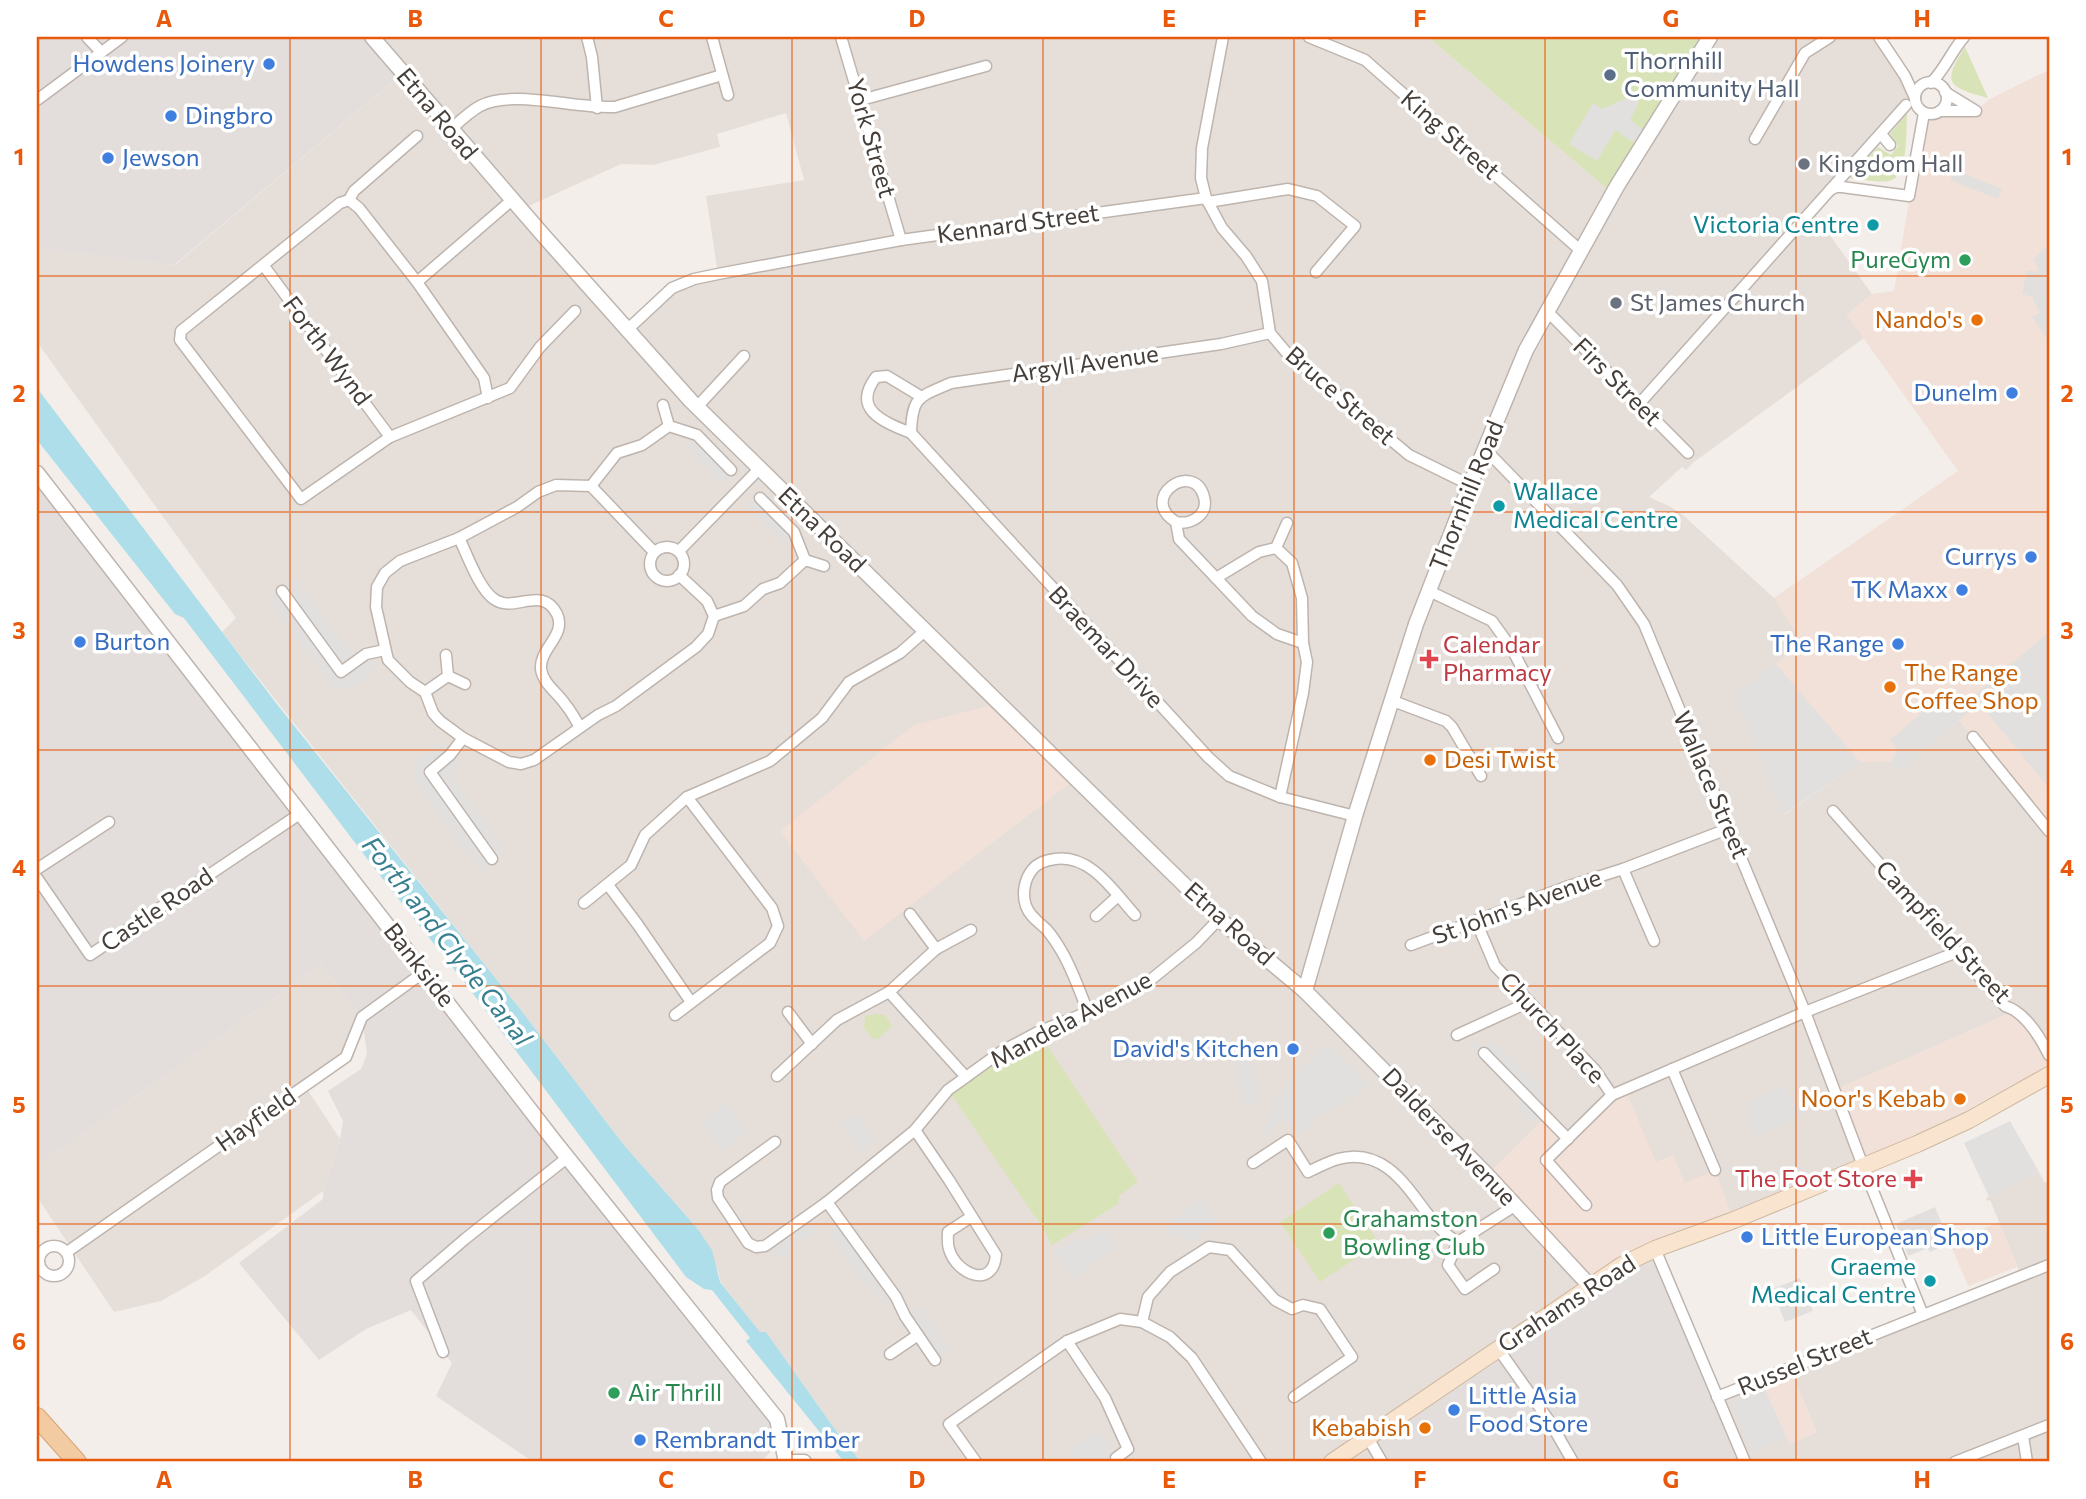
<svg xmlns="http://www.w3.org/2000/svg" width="2086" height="1499" viewBox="0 0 2086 1499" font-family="Commissioner,sans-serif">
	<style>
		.residential { fill: #e6dfd9; fill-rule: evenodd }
		.commercial { fill: #f2e1d8 }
		.industrial { fill: #e3dedb }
		.green { fill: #d9e3b8 }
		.parking { fill: #e2e0de }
		.water { fill: #aedee9 }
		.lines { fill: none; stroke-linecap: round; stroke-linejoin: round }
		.minor-casing { stroke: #beb4ae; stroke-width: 13 }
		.tertiary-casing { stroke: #beb4ae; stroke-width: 17 }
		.secondary-casing { stroke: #cdb79f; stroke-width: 18 }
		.primary-casing { stroke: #d7a375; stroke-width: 20 }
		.minor { stroke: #fff; stroke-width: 10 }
		.tertiary { stroke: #fff; stroke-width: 14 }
		.secondary { stroke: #f9e5cf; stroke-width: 16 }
		.primary { stroke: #f3cba3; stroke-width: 18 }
		.grid { fill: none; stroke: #e8590c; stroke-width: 2; stroke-opacity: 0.55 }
		.shop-dot { fill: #3f7fe0; stroke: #fff; stroke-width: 2.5 }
		.service-dot { fill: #5c6f8a; stroke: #fff; stroke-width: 2.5 }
		.worship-dot { fill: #6b7280; stroke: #fff; stroke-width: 2.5 }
		.culture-dot { fill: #0f9aa8; stroke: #fff; stroke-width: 2.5 }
		.leisure-dot { fill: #2e9e5b; stroke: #fff; stroke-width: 2.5 }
		.food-dot { fill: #e8710a; stroke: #fff; stroke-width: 2.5 }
		.health-dot { fill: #e0444e; stroke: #fff; stroke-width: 2.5 }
		.labels { text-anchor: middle; stroke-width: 7; stroke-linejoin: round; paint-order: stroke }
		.service-label { font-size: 24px; fill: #4e5e75; stroke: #fff; text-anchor: start }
		.shop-label { font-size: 24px; fill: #366cbe; stroke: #fff; text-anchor: end }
		.street-label { font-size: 24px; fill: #463e39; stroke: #fff }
		.worship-label { font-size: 24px; fill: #5b616d; stroke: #fff; text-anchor: start }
		.culture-label { font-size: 24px; fill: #0d838f; stroke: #fff; text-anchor: end }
		.leisure-label { font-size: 24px; fill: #27864d; stroke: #fff; text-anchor: start }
		.food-label { font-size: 24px; fill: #c56008; stroke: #fff; text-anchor: end }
		.health-label { font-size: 24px; fill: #be3a42; stroke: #fff; text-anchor: start }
		.water-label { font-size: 26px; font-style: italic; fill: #377f90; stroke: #fff }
		.neatline { fill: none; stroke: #e8590c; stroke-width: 2.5 }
		.grid-label { font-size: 23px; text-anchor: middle; font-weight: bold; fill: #e8590c }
	</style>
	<rect width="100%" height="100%" fill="#f3eeea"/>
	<g class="residential">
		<path d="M372 37H1428L1613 194 1710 37H1879L1915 98 1812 210 1872 294 1847 315 1864 338 1694 462 1686 470 1682 467 1649 497 1671 507 1683 515 1774 598 1803 644 1776 664 1784 815 1860 762H1891L1899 772 1959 720 2049 831V1029L2039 1036 2013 1009 2005 1015 1967 1032 1835 1090 1863 1166 1734 1220 1656 1163 1568 1139 1546 1117 1487 1175 1590 1286 1362 1443 1374 1462H861L839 1435 766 1332 760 1333 720 1281 719 1273 697 1228 623 1144 517 1005 222 632 236 618 37 342V248L175 265 402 74ZM786 113 804 180 706 196 718 274 672 288 627 330 520 210 621 164 653 165 720 147 717 134Z"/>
		<polygon points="321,965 362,1017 346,1057 305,1086 340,1139 323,1191 205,1276 161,1301 114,1312 37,1197 37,1166"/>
		<polygon points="2039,1172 2045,1183 2049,1180 2049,1462 1745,1462 1717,1397 1761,1380 1790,1444 1817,1432 1789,1368 2021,1276 1990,1200 1987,1201 1986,1198"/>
	</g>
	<g class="commercial">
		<polygon points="2049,70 2049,831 1959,720 1899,772 1891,762 1860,762 1783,815 1734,693 1803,645 1774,598 1958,471 1847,315 1872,294 1894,291 1909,201 1928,114 1976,111 1990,99"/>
		<polygon points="1000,703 1077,778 864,941 780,831 914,725"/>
		<polygon points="2013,1008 2039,1035 2049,1029 2049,1075 1863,1166 1834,1090 1967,1032 2005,1015"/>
		<polygon points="1625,1089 1656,1162 1673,1155 1685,1183 1715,1170 1734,1220 1590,1286 1487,1175 1546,1117 1568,1139"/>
		<polygon points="1999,1222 2017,1267 1968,1286 1950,1243"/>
		<polygon points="1789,1368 1817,1432 1790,1444 1761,1380"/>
	</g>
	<g class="industrial">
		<polygon points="37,37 372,37 403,73 174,265 37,248"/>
		<polygon points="37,473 777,1419 781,1440 761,1462 533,1462 436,1396 452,1363 411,1310 366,1329 319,1360 239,1263 323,1199 323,1191 340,1139 343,1121 328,1091 361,1069 367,1054 362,1017 321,965 37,1166"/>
		<polygon points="1655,1249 1745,1462 1374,1462 1361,1443"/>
	</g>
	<g class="green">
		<polygon points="1428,37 1710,37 1613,194"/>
		<path d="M1965 47 1988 98C1948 87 1941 84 1965 47Z"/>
		<path d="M1907 113C1906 130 1909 177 1889 181 1877 183 1861 179 1849 178L1878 147 1891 155 1898 146 1890 134Z"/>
		<polygon points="875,1014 885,1015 892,1026 878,1039 873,1039 864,1028 865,1016"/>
		<polygon points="1038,1032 1138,1182 1119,1196 1118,1204 1051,1246 1045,1231 948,1090"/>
		<polygon points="1339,1183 1379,1243 1320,1282 1280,1222"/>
	</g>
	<g class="parking">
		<polygon points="1635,94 1636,100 1639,102 1630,120 1650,135 1642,148 1615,130 1597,161 1569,144 1593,103 1602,109"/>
		<polygon points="1955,170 2002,189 1998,199 1950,180"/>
		<polygon points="2049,245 2049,342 2032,317 2040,312 2033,301 2033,297 2022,294 2027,270 2037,272 2038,268 2033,259"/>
		<polygon points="697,435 731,470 733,476 724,484 686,446"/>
		<polygon points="754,496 760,498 794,532 784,543 746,505"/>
		<polygon points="294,578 356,660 366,654 377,669 350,688 332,686 267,598"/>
		<polygon points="2049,632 2049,788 1973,696"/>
		<polygon points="1776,664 1860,762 1783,815 1734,693"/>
		<polygon points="1960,691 1974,707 1899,772 1891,762 1897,750 1890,740 1932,704 1938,710"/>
		<polygon points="442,741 460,768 451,776 506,851 480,870 413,781 414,762"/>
		<polygon points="1478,1040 1484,1046 1488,1045 1493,1040 1548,1096 1538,1107 1543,1113 1533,1124 1515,1106 1522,1098 1471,1046"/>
		<polygon points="1326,1043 1370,1085 1311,1121 1314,1124 1296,1136 1285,1120 1262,1135 1277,1096"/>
		<polygon points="1249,1059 1262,1100 1246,1106 1233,1064"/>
		<polygon points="1785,1086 1793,1105 1799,1102 1804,1115 1756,1136 1748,1117 1751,1115 1747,1103"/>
		<polygon points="726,1102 748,1132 723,1151 701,1123"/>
		<polygon points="856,1114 876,1140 862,1151 842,1125"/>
		<polygon points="2010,1121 2039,1172 1989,1197 1964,1143"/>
		<polygon points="1203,1200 1219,1224 1188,1244 1182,1234 1173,1239 1164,1225"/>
		<polygon points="1935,1207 1950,1243 1930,1252 1928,1248 1908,1256 1896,1224"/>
		<polygon points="807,1216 817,1230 779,1258 769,1244"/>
		<polygon points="841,1221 896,1297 882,1306 827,1233"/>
		<polygon points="1104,1229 1116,1248 1072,1278 1055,1253 1080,1236 1085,1242"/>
		<polygon points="1800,1278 1813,1311 1785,1322 1772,1289"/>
		<polygon points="919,1306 949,1349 935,1359 905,1316"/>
		<polygon points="1764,1387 1786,1437 1752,1452 1730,1402"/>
		<polygon points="1097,1430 1119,1462 1080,1462 1070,1448"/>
	</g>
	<polygon class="water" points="37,388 276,703 517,1005 623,1144 697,1228 712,1250 720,1282 760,1332 766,1332 839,1435 861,1462 844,1462 746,1341 750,1338 712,1290 704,1289 686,1277 471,991 375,869 184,618 175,614 37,440"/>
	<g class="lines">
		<defs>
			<g id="minor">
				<polyline points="87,37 101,52"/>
				<polyline points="587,37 592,57 597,108"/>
				<polyline points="712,37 728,95"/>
				<polyline points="841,37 901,240"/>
				<polyline points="1309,37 1365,60 1580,250"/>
				<polyline points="1879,37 1905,76 1915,98"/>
				<circle cx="1931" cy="98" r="16"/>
				<path d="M1931 83C1945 69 1951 52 1964 37"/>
				<polyline points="1945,92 1976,111"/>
				<polyline points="37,100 122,37"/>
				<polyline points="861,100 986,66"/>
				<polyline points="1940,111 1973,111"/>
				<path d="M450 130C459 122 469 112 480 106 512 89 576 109 615 107L722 75"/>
				<polyline points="1881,134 1890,145"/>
				<polyline points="1755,139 1805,53 1830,37"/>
				<polyline points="1830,190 1836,187 1842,187 1909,196 1924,113"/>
				<polyline points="1206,198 1201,178 1202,148 1223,37"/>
				<polyline points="349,200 354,191 417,136"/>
				<polyline points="1208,202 1222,228 1246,256 1262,281 1270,333 1286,352 1409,455 1470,485"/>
				<polyline points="264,266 390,437"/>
				<polyline points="417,282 359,208 349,200 340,203 181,331 180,340 301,499 390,437 510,388 540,347 575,311"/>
				<polyline points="1547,311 1688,453"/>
				<polyline points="627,330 672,288 694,279 718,274 901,240 1206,198 1208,202 1288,189 1317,196 1355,226 1316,272"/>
				<path d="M1270 333 1221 344 951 383C919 397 912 396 911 433L1208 757 1229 776 1280 797 1355 816"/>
				<polyline points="488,398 484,378 417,282 512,200"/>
				<polyline points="1639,404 1906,105"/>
				<polyline points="663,405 669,426"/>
				<polyline points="697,407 744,356"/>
				<path d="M911 433C884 422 851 410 876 377L887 376 920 396"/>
				<polyline points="1486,450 1617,585 1644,624 1805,1012 1863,1166 1923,1315"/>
				<polyline points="591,486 617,453 642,445 669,426 697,435 731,470"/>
				<path d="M1176 522C1191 525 1209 515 1204 497 1194 459 1137 498 1176 522L1179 539 1252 616 1277 634 1303 643 1307 662 1303 693 1280 797"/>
				<path d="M459 538C467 554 479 589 494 599 514 614 542 584 557 614 567 635 539 649 541 669 543 684 558 693 565 704 571 711 575 719 580 727"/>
				<circle cx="667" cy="564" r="17"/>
				<polyline points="1276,548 1287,523"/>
				<polyline points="679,551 759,469"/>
				<polyline points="654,552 591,486 556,485 538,492 517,507 459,538 400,561 385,573 377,587 376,607 388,660 410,682 425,692 433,713 440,721 463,738 509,762 521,764 534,760 598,715 616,706 696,647 708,634 714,616 707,601 679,575"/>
				<polyline points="805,560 824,566"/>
				<polyline points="1216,578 1259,552 1276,548 1292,563 1302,598 1303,643"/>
				<polyline points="282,591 341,672 366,654 385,650"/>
				<polyline points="1429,591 1492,621 1512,649 1558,738"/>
				<polyline points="714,616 744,606 763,589 780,583 805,560 794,532 760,498"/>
				<polyline points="448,676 465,684"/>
				<polyline points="425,692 448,676 446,655"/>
				<polyline points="1393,701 1446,721 1452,727 1481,776"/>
				<polyline points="1973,737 2049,831"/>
				<polyline points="463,738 450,755 430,772 492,859"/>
				<path d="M1833 811 2005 1006C2025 1012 2040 1037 2049 1055"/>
				<polyline points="37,869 109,822"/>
				<polyline points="1623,869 1654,941"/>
				<polyline points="37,878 90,955 301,813"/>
				<polyline points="608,885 638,925 691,1002"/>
				<polyline points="584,903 631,865 645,835 687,797 770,761 822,718 849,682 900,653 926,630"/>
				<polyline points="910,914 936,949"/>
				<polyline points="1096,916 1118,896"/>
				<polyline points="1476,921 1495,966 1595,1070 1612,1095"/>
				<polyline points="1411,945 1566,887 1623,869 1730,828"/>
				<polyline points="889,992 966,1077"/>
				<polyline points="788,1012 812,1044"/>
				<path d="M1088 1012C1080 992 1073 971 1062 952 1058 945 1052 936 1047 930 1039 922 1030 917 1026 906 1022 895 1024 880 1032 870 1037 863 1047 860 1055 859 1091 854 1114 892 1135 915"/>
				<polyline points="675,1015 770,943 778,926 772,908 687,797"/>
				<polyline points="1457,1035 1529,1002"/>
				<polyline points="1484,1053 1568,1139"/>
				<polyline points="1672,1069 1715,1170"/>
				<polyline points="777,1076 837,1020 889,992 936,949 971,930"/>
				<path d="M915 1130 949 1180 996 1255C993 1290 956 1274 949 1249 947 1243 948 1237 948 1232L971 1217"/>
				<polyline points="775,1142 720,1182 717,1190 718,1198 748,1243 756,1247 765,1246 827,1202 896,1297 905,1316 935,1360"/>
				<path d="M1253 1163 1288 1140 1308 1172C1318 1167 1328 1162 1338 1159 1381 1147 1404 1182 1426 1212 1437 1225 1443 1234 1458 1242L1516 1205"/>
				<polyline points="827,1202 915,1130 948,1090 1002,1051 1038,1032 1088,1012 1148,982 1196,943 1219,919"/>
				<polyline points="1586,1205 1546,1160 1612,1095 1805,1012 1957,952"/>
				<polyline points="1458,1242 1448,1265 1465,1289 1494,1269"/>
				<circle cx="54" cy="1261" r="15"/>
				<polyline points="1655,1249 1745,1462"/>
				<polyline points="67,1252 346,1057 362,1017 424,972"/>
				<polyline points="1142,1322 1148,1297 1170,1272 1209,1247 1230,1250 1275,1300 1292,1309 1303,1305 1320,1309 1352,1357 1294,1397"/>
				<polyline points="1067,1341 1105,1398 1128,1449 1116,1458"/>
				<polyline points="1499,1350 1550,1422 1573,1462"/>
				<polyline points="443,1352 416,1281 465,1239 568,1157"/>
				<polyline points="890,1354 918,1335"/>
				<polyline points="1717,1397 2049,1265"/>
				<polyline points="2023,1436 2027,1462"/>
				<polyline points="1368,1438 1382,1462"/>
				<polyline points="976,1462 949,1424 1067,1341 1120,1319 1142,1322 1170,1337 1192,1358 1261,1462"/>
				<polyline points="1955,1462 2049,1425"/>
			</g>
			<g id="tertiary">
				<polyline points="372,37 543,235 691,401 1219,919 1305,991 1487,1175 1590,1286"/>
				<polyline points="37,473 555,1142 777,1419 786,1462"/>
				<polyline points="1305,991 1355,816 1416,624 1470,485 1526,350 1617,186 1710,37"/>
				<polyline points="792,1462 804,1462"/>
			</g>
			<polyline id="secondary" points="1332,1462 1622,1265 1655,1249 1734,1220 1917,1144 1969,1120 2049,1075"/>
			<polyline id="primary" points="37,1417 77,1462"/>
		</defs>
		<use href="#minor" class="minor-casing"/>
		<use href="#tertiary" class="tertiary-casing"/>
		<use href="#secondary" class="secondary-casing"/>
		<use href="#primary" class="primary-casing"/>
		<use href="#minor" class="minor"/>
		<use href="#tertiary" class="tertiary"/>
		<use href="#secondary" class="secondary"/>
		<use href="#primary" class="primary"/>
	</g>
	<path class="grid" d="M290 37V1462M541 37V1462M792 37V1462M1043 37V1462M1294 37V1462M1545 37V1462M1796 37V1462M37 276H2049M37 512H2049M37 750H2049M37 986H2049M37 1224H2049"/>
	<g class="shop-dot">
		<circle cx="269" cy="64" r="7"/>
		<circle cx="171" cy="116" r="7"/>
		<circle cx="108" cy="158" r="7"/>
		<circle cx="2012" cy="393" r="7"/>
		<circle cx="2031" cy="557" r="7"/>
		<circle cx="1962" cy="590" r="7"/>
		<circle cx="80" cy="642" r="7"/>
		<circle cx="1898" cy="644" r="7"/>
		<circle cx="1293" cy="1049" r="7"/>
		<circle cx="1747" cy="1237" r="7"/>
		<circle cx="1454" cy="1410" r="7"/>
		<circle cx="640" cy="1440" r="7"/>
	</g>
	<circle class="service-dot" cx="1610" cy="75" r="7"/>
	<g class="worship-dot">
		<circle cx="1804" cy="164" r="7"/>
		<circle cx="1616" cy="303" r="7"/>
	</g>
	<g class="culture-dot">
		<circle cx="1873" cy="225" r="7"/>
		<circle cx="1499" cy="506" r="7"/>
		<circle cx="1930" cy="1281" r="7"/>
	</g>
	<g class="leisure-dot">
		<circle cx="1965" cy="260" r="7"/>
		<circle cx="1329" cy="1233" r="7"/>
		<circle cx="614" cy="1393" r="7"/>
	</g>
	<g class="food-dot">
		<circle cx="1977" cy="320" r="7"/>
		<circle cx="1890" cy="687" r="7"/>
		<circle cx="1430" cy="760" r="7"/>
		<circle cx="1960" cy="1099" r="7"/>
		<circle cx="1425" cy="1428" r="7"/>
	</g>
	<g class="health-dot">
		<path d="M1425.5 648.5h7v7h7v7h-7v7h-7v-7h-7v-7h7z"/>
		<path d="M1909.5 1168.5h7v7h7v7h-7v7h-7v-7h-7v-7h7z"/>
	</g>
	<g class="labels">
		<g class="service-label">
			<text x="1624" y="69">Thornhill<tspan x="1624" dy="28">Community Hall</tspan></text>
		</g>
		<g class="shop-label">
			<text x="255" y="72">Howdens Joinery</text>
			<text x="185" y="124" text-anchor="start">Dingbro</text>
			<text x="122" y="166" text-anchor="start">Jewson</text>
			<text x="1998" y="401">Dunelm</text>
			<text x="2017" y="565">Currys</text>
			<text x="1948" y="598">TK Maxx</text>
			<text x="94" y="650" text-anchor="start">Burton</text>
			<text x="1884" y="652">The Range</text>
			<text x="1279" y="1057">David's Kitchen</text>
			<text x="1761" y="1245" text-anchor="start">Little European Shop</text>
			<text x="1468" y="1404" text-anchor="start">Little Asia<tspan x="1468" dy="28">Food Store</tspan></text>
			<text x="654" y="1448" text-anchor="start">Rembrandt Timber</text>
		</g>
		<g class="street-label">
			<text transform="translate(437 114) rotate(50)" y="8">Etna Road</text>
			<text transform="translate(1450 135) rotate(41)" y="8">King Street</text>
			<text transform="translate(871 138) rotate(74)" y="8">York Street</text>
			<text transform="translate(1018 224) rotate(-8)" y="8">Kennard Street</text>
			<text transform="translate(327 351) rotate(53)" y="8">Forth Wynd</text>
			<text transform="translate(1085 364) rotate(-8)" y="8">Argyll Avenue</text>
			<text transform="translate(1617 382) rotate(45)" y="8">Firs Street</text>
			<text transform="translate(1340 396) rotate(41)" y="8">Bruce Street</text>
			<text transform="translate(1467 496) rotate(-68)" y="8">Thornhill Road</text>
			<text transform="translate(822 530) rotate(44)" y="8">Etna Road</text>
			<text transform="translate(1106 647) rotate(47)" y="8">Braemar Drive</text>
			<text transform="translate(1711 785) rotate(67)" y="8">Wallace Street</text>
			<text transform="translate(1517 907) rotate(-20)" y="8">St John's Avenue</text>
			<text transform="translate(157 910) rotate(-34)" y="8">Castle Road</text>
			<text transform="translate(1229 924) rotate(42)" y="8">Etna Road</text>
			<text transform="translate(1943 932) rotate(47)" y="8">Campfield Street</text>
			<text transform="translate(419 965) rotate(52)" y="8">Bankside</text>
			<text transform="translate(1071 1020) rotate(-28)" y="8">Mandela Avenue</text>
			<text transform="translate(1552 1028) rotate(47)" y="8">Church Place</text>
			<text transform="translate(256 1120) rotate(-35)" y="8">Hayfield</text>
			<text transform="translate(1449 1137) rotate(46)" y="8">Dalderse Avenue</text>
			<text transform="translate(1567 1304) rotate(-33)" y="8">Grahams Road</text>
			<text transform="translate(1805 1362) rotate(-22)" y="8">Russel Street</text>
		</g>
		<g class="worship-label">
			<text x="1818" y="172">Kingdom Hall</text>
			<text x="1630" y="311">St James Church</text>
		</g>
		<g class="culture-label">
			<text x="1859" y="233">Victoria Centre</text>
			<text x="1513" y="500" text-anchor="start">Wallace<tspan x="1513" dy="28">Medical Centre</tspan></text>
			<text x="1916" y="1275">Graeme<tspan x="1916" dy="28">Medical Centre</tspan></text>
		</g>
		<g class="leisure-label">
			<text x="1951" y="268" text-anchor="end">PureGym</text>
			<text x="1343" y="1227">Grahamston<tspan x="1343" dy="28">Bowling Club</tspan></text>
			<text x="628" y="1401">Air Thrill</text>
		</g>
		<g class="food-label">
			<text x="1963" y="328">Nando's</text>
			<text x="1904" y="681" text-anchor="start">The Range<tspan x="1904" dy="28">Coffee Shop</tspan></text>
			<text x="1444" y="768" text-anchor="start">Desi Twist</text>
			<text x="1946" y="1107">Noor's Kebab</text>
			<text x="1411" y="1436">Kebabish</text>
		</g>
		<g class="health-label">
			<text x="1443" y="653">Calendar<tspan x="1443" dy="28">Pharmacy</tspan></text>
			<text x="1897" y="1187" text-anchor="end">The Foot Store</text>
		</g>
		<g class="water-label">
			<text transform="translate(447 941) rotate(52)" y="9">Forth and Clyde Canal</text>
		</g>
	</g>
	<rect width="2086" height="1499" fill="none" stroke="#ffffff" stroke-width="77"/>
	<rect x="38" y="38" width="2010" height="1422" class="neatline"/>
	<g class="grid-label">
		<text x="164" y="27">A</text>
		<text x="415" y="27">B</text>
		<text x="666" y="27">C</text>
		<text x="917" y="27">D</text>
		<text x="1169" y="27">E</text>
		<text x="1420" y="27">F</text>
		<text x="1671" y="27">G</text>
		<text x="1922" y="27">H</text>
		<text x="19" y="165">1</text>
		<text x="2067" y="165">1</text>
		<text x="19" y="402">2</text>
		<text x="2067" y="402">2</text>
		<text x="19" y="639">3</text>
		<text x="2067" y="639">3</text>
		<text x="19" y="876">4</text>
		<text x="2067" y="876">4</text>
		<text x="19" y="1113">5</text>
		<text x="2067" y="1113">5</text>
		<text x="19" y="1350">6</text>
		<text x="2067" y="1350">6</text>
		<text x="164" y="1488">A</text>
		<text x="415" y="1488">B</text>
		<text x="666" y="1488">C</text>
		<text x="917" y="1488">D</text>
		<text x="1169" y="1488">E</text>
		<text x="1420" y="1488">F</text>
		<text x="1671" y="1488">G</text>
		<text x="1922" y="1488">H</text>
	</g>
</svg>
